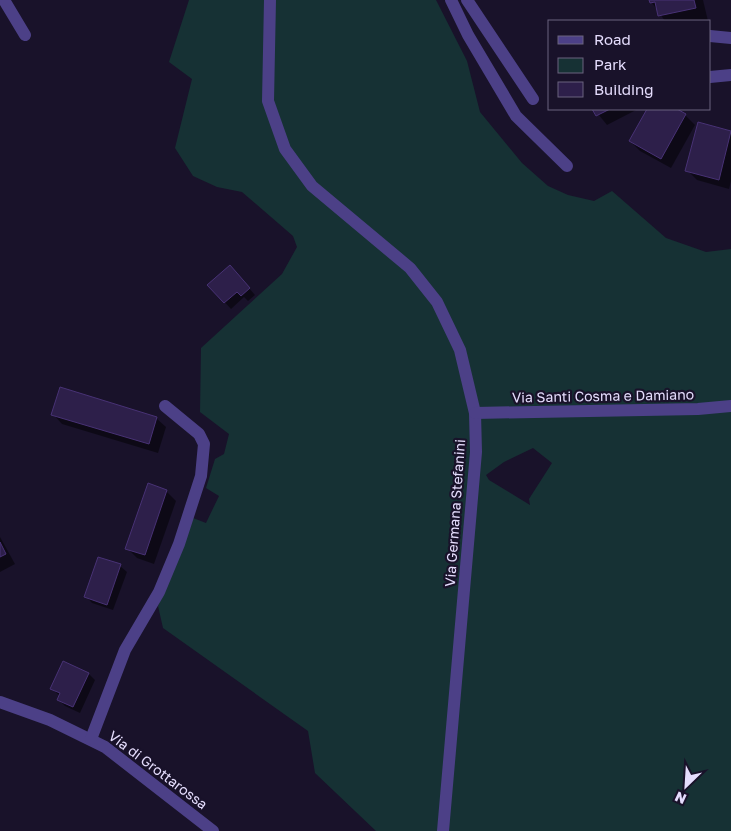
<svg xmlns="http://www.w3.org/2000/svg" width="731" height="831" viewBox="0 0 731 831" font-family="'Golos Text',sans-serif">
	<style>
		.green { fill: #163134; fill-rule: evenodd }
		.shadow { fill: #0007 }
		.building { fill: #2d1f4a; stroke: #483275 }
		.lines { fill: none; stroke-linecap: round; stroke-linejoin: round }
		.minor { stroke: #4c4087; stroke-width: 12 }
		.labels { text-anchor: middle; stroke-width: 4.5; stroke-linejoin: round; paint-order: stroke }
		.street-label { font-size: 14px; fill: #e5ddfd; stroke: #19122a }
	</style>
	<rect width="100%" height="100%" fill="#19122a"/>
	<path class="green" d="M189 0H436L467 61 480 112 522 163 548 186 568 195 594 201 612 191 666 238 706 252 731 249V831H376L315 773 308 731 163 628 158 606 193 518 206 523 219 496 206 488 215 459 224 454 229 434 200 412 201 348 282 274 297 247 293 236 242 192 217 187 193 176 175 148 192 79 169 62ZM533 448 552 463 529 499 530 505 489 480 486 475 504 462Z"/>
	<g class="shadow">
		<polygon points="650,0 703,0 708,21 665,21"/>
		<polygon points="594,109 638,109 607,125"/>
		<polygon points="648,109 674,109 685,115 695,125 671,168 640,151 630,141"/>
		<polygon points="699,124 731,132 731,181 729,189 697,180 687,170"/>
		<polygon points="236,273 255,295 248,301 244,297 231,309 209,285"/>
		<polygon points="53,414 156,418 166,427 158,453 62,424"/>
		<polygon points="166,491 176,501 154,564 137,558 127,548"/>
		<polygon points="0,537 15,564 0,572"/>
		<polygon points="120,566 127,572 113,610 92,603 86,596"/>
		<polygon points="64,663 89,674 95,680 80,713 65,706 58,699 60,696 52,689"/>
	</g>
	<g class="building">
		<polygon points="649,0 694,0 696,8 658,16 655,2 650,3"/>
		<polygon points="592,109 610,109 596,116"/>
		<polygon points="647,109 677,109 686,114 661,159 629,141"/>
		<polygon points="698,122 731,131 719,180 685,171"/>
		<polygon points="230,265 250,288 241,296 237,292 224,303 207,285"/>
		<polygon points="60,387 157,417 149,444 51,415"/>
		<polygon points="148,483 167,490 145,555 125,549"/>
		<polygon points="0,542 6,554 0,557"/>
		<polygon points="98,557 121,564 107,605 84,597"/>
		<polygon points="63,661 89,673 73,707 57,700 60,693 50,689"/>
	</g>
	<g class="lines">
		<g class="minor">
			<polyline points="4,0 25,35"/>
			<polyline points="270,0 268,101 285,149 312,186 410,268 437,302 460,350 475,413 476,452 443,831"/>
			<polyline points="451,0 468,35 516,116 567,166"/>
			<polyline points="467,0 533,99"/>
			<polyline points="710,36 731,38"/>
			<polyline points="710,77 731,75"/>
			<polyline points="475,413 698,409 731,406"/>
			<polyline points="0,702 50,720 105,747 213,831"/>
			<polyline points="91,739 125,650 159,592 179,544 201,476 204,444 199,434 165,406"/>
		</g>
	</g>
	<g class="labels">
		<g class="street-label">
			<text transform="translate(603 396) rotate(-1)" y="5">Via Santi Cosma e Damiano</text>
			<text transform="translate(455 513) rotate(-86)" y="5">Via Germana Stefanini</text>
			<text transform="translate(158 770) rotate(37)" y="5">Via di Grottarossa</text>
		</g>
	</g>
	<rect x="548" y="20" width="162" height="90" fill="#19122a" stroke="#6b637e"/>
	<rect x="558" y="36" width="25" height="8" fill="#4c4087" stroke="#6b637e"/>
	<text x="594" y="45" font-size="15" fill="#e5ddfd">Road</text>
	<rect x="558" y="58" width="25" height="15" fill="#163134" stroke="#6b637e"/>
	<text x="594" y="70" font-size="15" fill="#e5ddfd">Park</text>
	<rect x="558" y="82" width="25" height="15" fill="#2d1f4a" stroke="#6b637e"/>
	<text x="594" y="95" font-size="15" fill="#e5ddfd">Building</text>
	<g transform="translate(686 786) rotate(205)" stroke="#19122a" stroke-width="4" paint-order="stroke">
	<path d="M0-4L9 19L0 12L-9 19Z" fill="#e5ddfd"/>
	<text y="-8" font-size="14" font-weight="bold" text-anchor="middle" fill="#e5ddfd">N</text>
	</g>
</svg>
